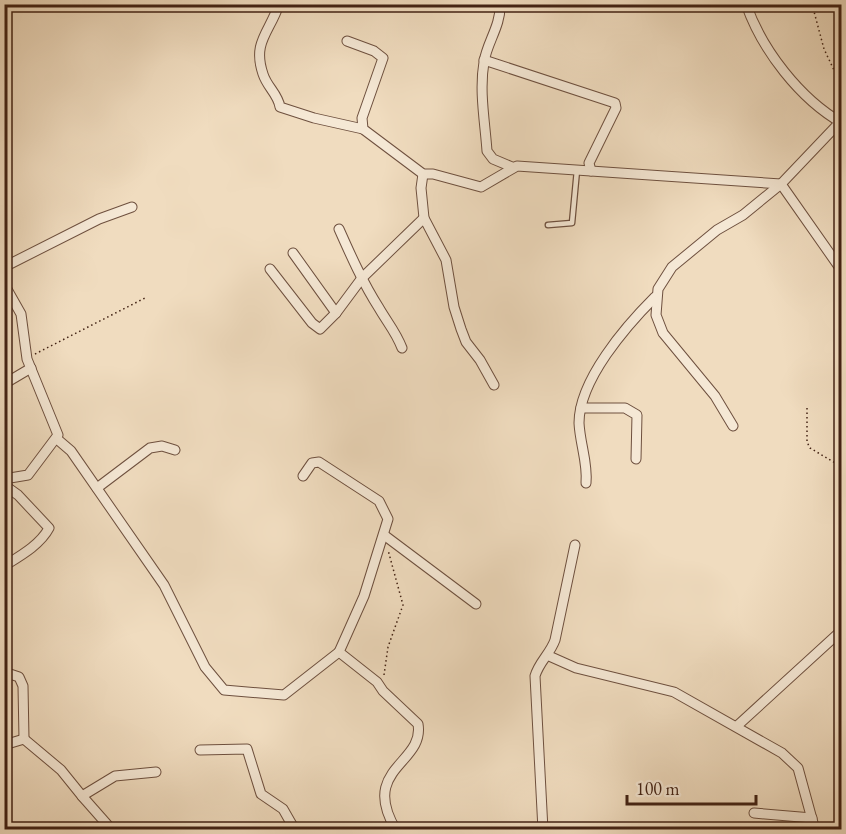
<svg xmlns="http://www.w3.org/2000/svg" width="846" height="834" viewBox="0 0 846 834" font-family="'EB Garamond',serif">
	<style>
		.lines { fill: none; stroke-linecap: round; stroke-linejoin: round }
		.lane-casing { stroke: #6e503f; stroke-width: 7 }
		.street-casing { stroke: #6e503f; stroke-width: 11 }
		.path { stroke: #422214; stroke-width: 1.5; stroke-dasharray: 1.5 3; stroke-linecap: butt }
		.lane { stroke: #f5e8d5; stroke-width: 4.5 }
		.street { stroke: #f5e8d5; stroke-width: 9 }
	</style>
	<rect width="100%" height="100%" fill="#f0dcbf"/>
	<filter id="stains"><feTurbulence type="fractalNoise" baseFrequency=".00333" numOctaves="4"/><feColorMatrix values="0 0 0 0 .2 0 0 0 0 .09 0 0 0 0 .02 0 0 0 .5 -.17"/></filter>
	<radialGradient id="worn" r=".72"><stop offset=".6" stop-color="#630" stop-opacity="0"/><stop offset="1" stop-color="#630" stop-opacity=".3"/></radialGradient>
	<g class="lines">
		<defs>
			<polyline id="lane" points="548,225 572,223 577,170"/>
			<g id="street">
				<path d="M279 4C270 32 252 42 263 74 267 87 278 94 280 107L314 118 363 129"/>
				<path d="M500 4C501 26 487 42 484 62 479 91 485 122 487 151L493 159 512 167"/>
				<path d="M746 4C762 50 800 99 842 123"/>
				<polyline points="347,41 374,51 383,58 362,118 363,129 423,174 433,174 481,187 517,166 781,184 842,271"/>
				<polyline points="484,60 615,103 616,108 589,163 591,171"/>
				<polyline points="423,174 421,188 424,218 446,260 454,307 461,329 466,342 480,360 494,385"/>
				<path d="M339 229C351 256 363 283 379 308 387 322 396 332 402 348"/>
				<polyline points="293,253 336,313"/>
				<polyline points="4,267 99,219 132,207"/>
				<polyline points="270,269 312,323 320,329 336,313 362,278 424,218"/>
				<polyline points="4,284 21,314 27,359 58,435 28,475 4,479"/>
				<polyline points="4,384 31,368"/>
				<polyline points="581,408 625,408 637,415 636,459"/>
				<polyline points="733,426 715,396 663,333 656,315 658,289 672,267 717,230 743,215 781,184 840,122"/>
				<polyline points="57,439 71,451 164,585 205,667 224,690 284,695 339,652"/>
				<path d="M303 476 312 463 319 462 379 501 388 519 364 596 339 652 377 682 383 691 418 724C425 764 359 768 396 830"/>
				<path d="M586 483C588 463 580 444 579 423 579 380 626 326 655 297"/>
				<path d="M4 485 18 495 49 528C40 545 20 556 4 566"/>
				<polyline points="97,488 150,448 162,446 175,450"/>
				<polyline points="384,535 476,604"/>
				<polyline points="549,656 576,668 674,692 782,753 798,768 815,830"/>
				<polyline points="4,672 19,677 23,686 24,739"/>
				<polyline points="737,726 842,630"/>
				<polyline points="4,745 24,739 61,770 82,796 115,776 156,772"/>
				<polyline points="200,750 247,749 261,794 283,809 295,830"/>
				<polyline points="82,796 112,830"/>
				<polyline points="754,813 812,818"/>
				<polyline points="481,830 484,828"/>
				<path d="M543 830 535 676C539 662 550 654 555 640L575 545"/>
			</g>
		</defs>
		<use href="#lane" class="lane-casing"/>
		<use href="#street" class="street-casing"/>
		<g class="path">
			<polyline points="812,4 824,49 842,87"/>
			<polyline points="35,354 147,297"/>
			<polyline points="807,408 807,442 810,448 842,467"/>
			<polyline points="384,675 388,647 403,605 388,550"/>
		</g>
		<use href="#lane" class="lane"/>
		<use href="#street" class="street"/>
	</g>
	<rect width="846" height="834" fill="none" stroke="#f0dcbf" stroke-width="24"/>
	<rect x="6" y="6" width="834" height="822" fill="none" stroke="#422214" stroke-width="3"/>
	<rect x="12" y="12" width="822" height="810" fill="none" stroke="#422214" stroke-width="1.5"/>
	<path d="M627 795v9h129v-9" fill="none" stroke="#422214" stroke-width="3"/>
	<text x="636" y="795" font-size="18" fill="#422214" stroke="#f5e8d5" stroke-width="4.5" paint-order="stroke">100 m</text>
	<rect width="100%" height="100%" filter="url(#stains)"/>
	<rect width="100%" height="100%" fill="url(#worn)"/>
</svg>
